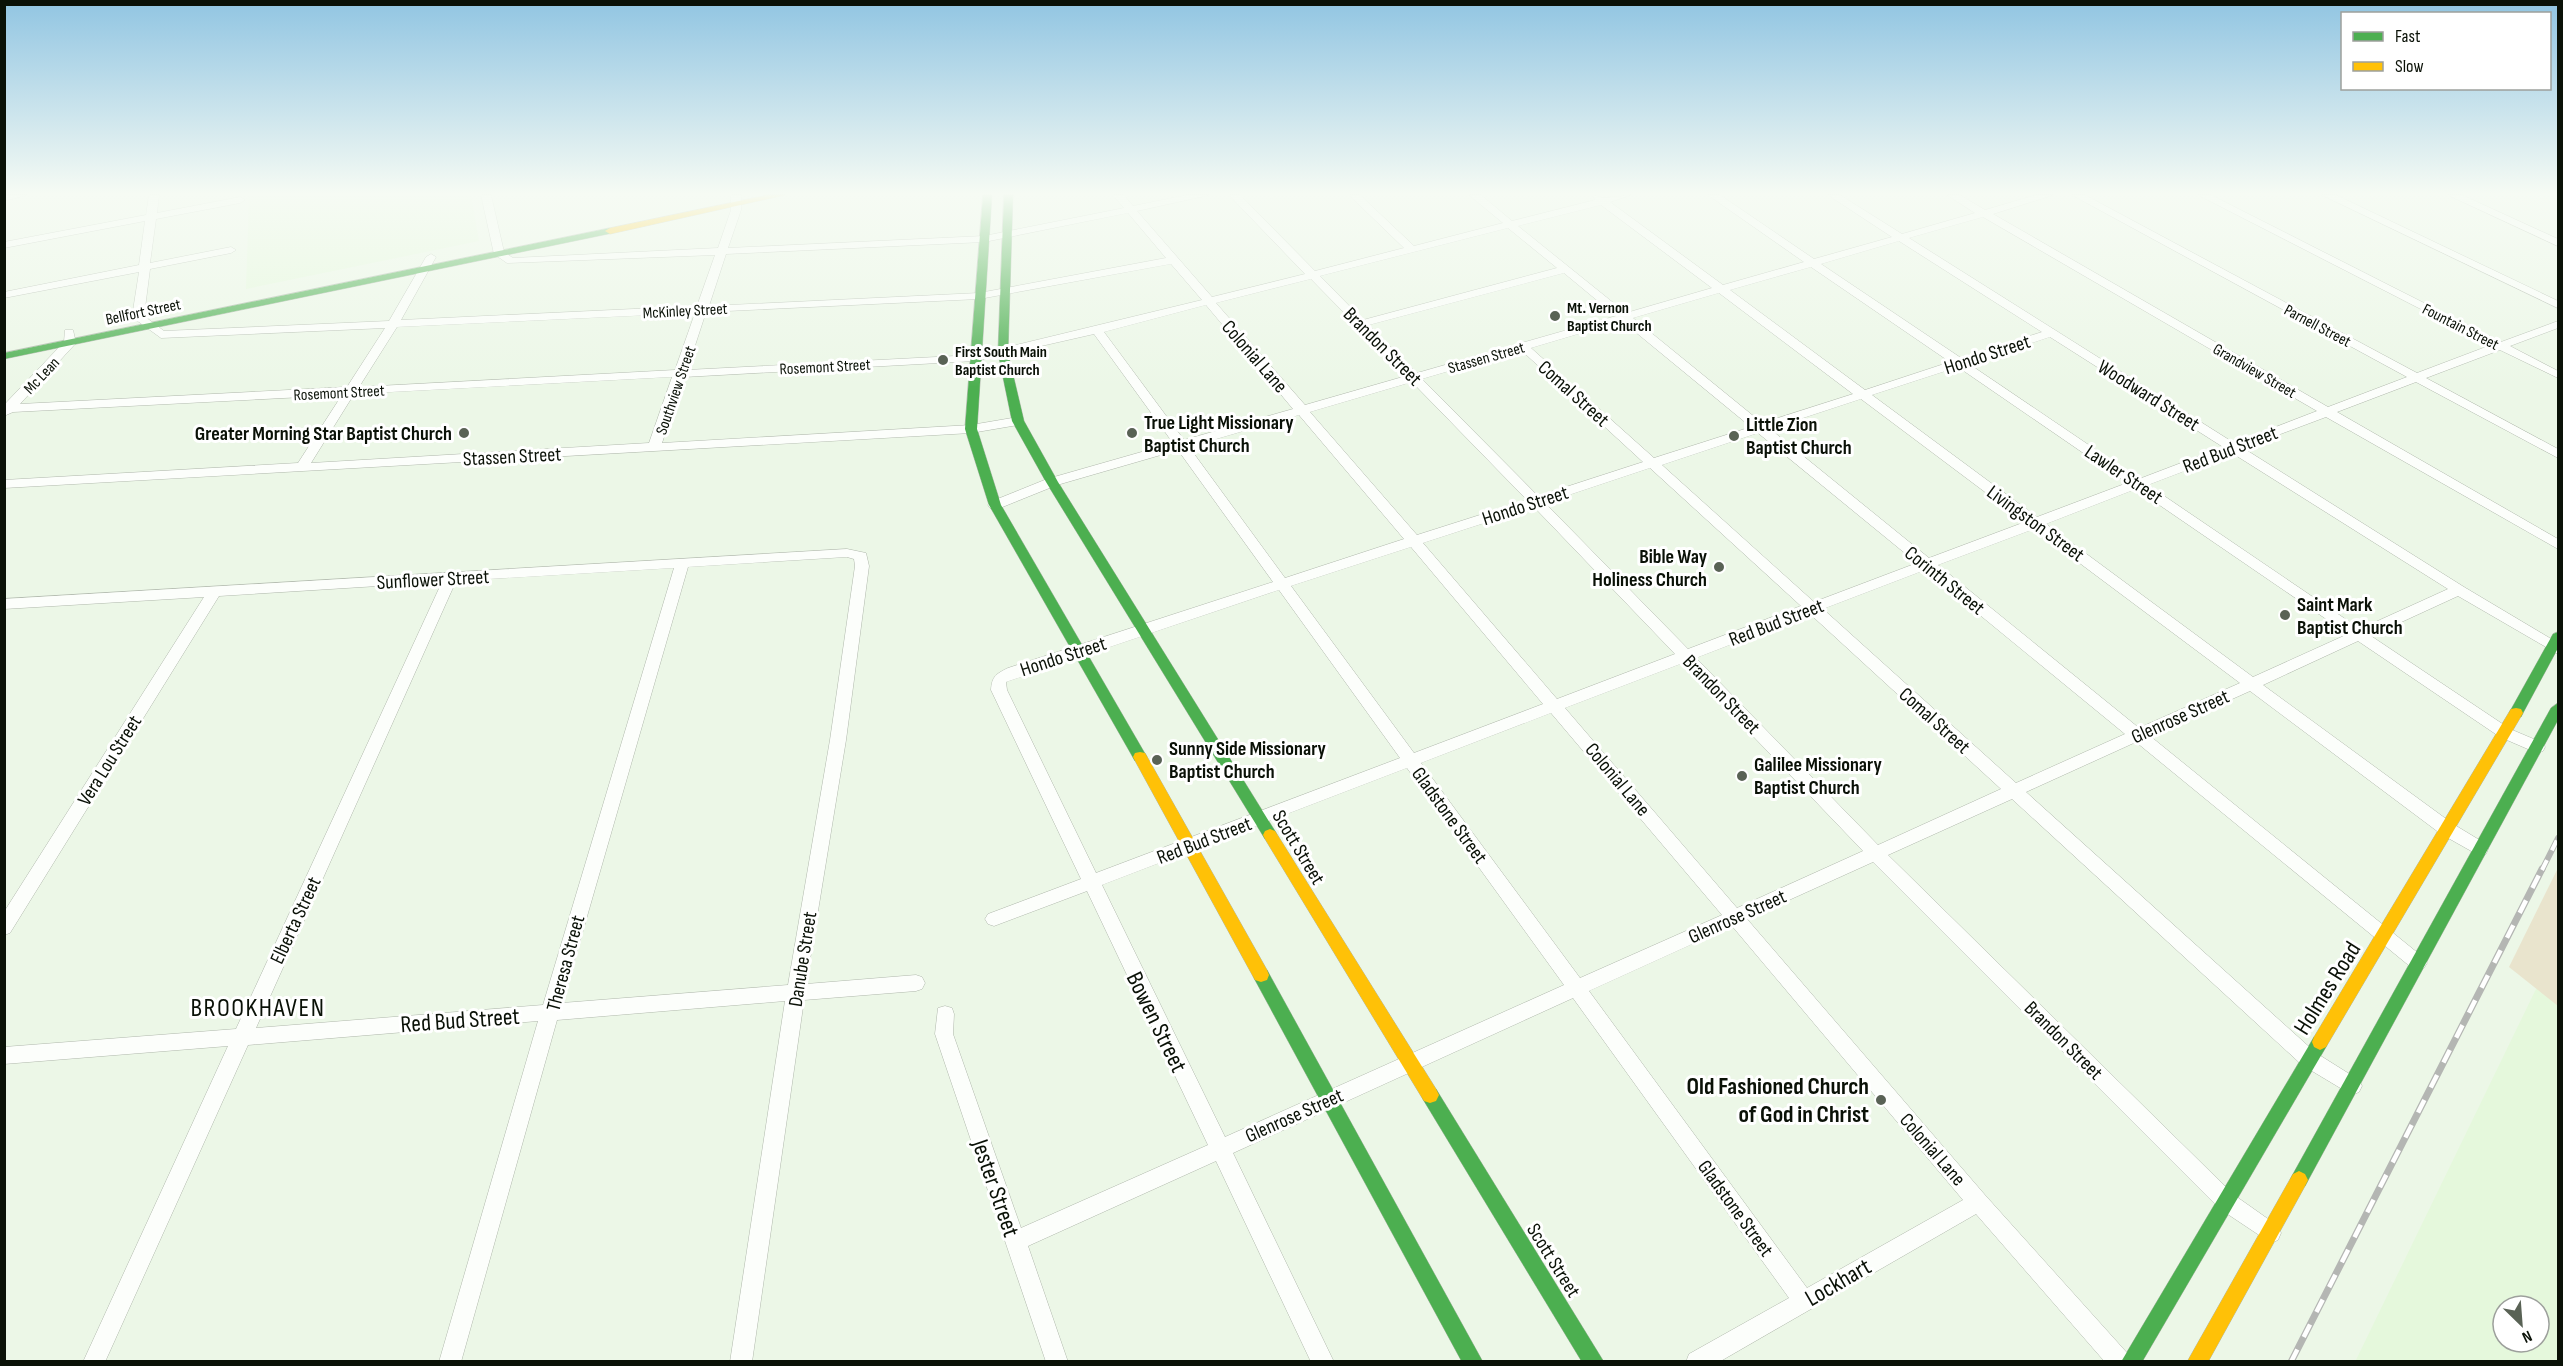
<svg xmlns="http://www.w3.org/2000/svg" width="2563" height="1366" viewBox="0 0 2563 1366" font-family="'Sofia Sans Condensed',sans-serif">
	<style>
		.built { fill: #e5f8dc; fill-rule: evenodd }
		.green { fill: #e9e4cd }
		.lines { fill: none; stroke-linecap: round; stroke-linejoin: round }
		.street-casing { stroke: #b0b8ac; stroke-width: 1 }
		.fast-casing { stroke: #b0b8ac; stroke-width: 1 }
		.slow-casing { stroke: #b0b8ac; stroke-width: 1 }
		.street { fill: #fcfefb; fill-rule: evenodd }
		.fast { fill: #4caf50; fill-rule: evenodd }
		.slow { fill: #ffc107; fill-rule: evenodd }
		.rail-far1-casing { stroke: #b4b6b3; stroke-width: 6 }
		.rail-casing { stroke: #b4b6b3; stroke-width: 7 }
		.rail-far1 { stroke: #fff; stroke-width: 4; stroke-dasharray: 11; stroke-linecap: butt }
		.rail { stroke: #fff; stroke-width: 4.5; stroke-dasharray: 14; stroke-linecap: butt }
		.poi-dot { fill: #596255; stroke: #fff; stroke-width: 2 }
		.labels { text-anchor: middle; stroke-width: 6; stroke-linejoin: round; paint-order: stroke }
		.far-poi-label { font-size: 16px; font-weight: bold; fill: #0a1107; stroke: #fff; text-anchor: start }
		.far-street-label { font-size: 16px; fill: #0a1107; stroke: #fff }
		.street-label { font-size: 20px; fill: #0a1107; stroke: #fff }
		.poi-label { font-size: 20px; font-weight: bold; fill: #0a1107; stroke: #fff; text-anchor: start }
		.near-street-label { font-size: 24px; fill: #0a1107; stroke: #fff }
		.near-poi-label { font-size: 24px; font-weight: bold; fill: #0a1107; stroke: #fff; text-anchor: end }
		.near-neighbourhood-label { font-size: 26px; letter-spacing: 1.5px; fill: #0a1107; stroke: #fff }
	</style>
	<rect width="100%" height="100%" fill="#ecf7e7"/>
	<g class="built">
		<polygon points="249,195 471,195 479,241 246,289"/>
		<path d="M2558 943V1361L2355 1362 2536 989ZM2503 1306H2539V1342H2503Z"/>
	</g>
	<polygon class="green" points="2558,868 2558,1006 2509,967"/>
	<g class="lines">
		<defs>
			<g id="street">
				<polygon points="4,195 27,195 4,201"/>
				<path d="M149 195H159L157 213 240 197 245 200 240 203 156 219 150 263 231 247 236 250 231 253 150 269 144 316 164 331 389 321 426 257 431 254 436 257 401 320 697 306 715 255 507 263 494 254 481 195H491L504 252 513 258 718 248 731 210V195H741V210L728 248 984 236 1124 208 1113 195H1124L1133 206 1187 195H1209L1137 211 1212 297 1305 274 1229 195H1240L1315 271 1404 248 1349 195H1360L1414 246 1503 223 1469 195H1481L1512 221 1595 200 1593 195 1604 198 1631 195 1610 202 1723 285 1804 262 1708 195H1720L1814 259 1892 237 1828 195H1840L1902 234 1975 213 1947 195H1960L1985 210 2036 195H2053L1993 214 2328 407 2407 377 2072 195H2085L2417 373 2491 345 2198 195H2211L2501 342 2558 321V328L2510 346 2558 371V378L2500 350 2426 378 2558 449V458L2416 382 2337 412 2558 539V549L2326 417 2243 448 2464 587 2558 643V654L2458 596 2371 636 2510 729 2543 743 2545 747 2543 751 2537 753 2500 737 2358 641 2263 685 2453 824 2486 844 2488 849 2486 854 2480 856 2441 834 2250 691 2150 736 2424 958 2427 963 2424 968 2418 971 2412 968 2136 742 2026 792 2316 1053 2359 1080 2362 1086 2359 1092 2352 1095 2302 1065 2012 799 1888 855 2234 1195 2278 1226 2281 1233 2278 1240 2271 1243 2220 1209 1873 862 1747 919 1985 1195 2128 1354 2131 1362H2105L1976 1214 1719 1362H1686L1689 1354 1789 1298 1573 998 1233 1153 1334 1362H1311L1216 1161 1028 1246 1068 1362H1046L935 1034 938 1008 945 1006 952 1008 954 1014 953 1034 1021 1228 1208 1145 1087 891 994 926 988 924 985 919 988 914 1081 879 991 690C992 676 996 674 1008 668L1273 582 1178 450 1057 485 1000 508H990L988 505 990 502 1047 479 1173 443 1094 334 975 361 684 377 662 443 971 425 1018 417 1024 421 1018 425 971 433 4 488V480L298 463 342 395 13 412 4 416V405L64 342 65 330H73L76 343 20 404 347 387 385 328 161 338 132 317 139 272 4 298V292L139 265 145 221 4 248V242L146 215ZM1601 205 1712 288 1626 313 1518 226ZM1128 213 1166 258 979 293 709 306 726 254 984 242ZM1983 217 2317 411 2234 443 1909 238ZM1508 228 1557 268 1363 320 1320 276ZM1899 241 2042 332 1961 358 1821 264ZM1171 264 1202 300 975 355 687 370 706 312 979 299ZM1811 267 1950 362 1865 390 1730 290ZM1564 273 1616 316 1417 373 1369 325ZM1311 279 1406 376 1305 405 1216 303ZM1719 293 1853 394 1762 423 1633 318ZM1206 305 1293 409 1184 440 1104 332ZM695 313 675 370 359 387 397 327ZM1622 321 1751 427 1654 458 1531 348ZM2050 337 2223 447 2139 479 1969 364ZM1521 350 1643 462 1538 496 1422 379ZM1958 367 2127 483 2037 517 1872 395ZM672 377 649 443 311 463 354 394ZM1412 382 1527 500 1417 535 1310 412ZM1861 399 2025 522 1929 558 1770 429ZM1299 415 1404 539 1285 578 1189 447ZM1758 433 1917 563 1814 602 1662 465ZM2232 453 2448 589 2360 629 2148 485ZM1650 468 1801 606 1688 649 1545 503ZM2136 489 2348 634 2253 677 2046 524ZM1534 507 1675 654 1557 699 1423 543ZM2034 529 2240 683 2139 728 1938 565ZM1411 547 1543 704 1414 753 1291 586ZM1925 570 2125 734 2016 783 1823 609ZM1279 590 1400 758 1096 873 1007 690 1006 682ZM1810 614 2001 789 1878 845 1696 658ZM1683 663 1863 851 1737 908 1565 708ZM1551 713 1722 915 1580 978 1421 763ZM1407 768 1564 985 1225 1137 1102 885ZM1732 926 1963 1200 1807 1288 1589 991Z"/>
				<polygon points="2322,195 2336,195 2558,301 2558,308"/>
				<polygon points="2448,195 2462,195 2558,239 2558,246"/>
				<path d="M847 549 866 553 869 566 846 740 806 984 916 975 922 977 925 983 922 989 916 991 804 1000 752 1362H730L785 1001 557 1020 461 1362H439L538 1021 248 1045 105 1362H83L228 1046 4 1064V1047L236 1029 442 582 219 596 10 933 4 935V912L204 597 4 609V599ZM847 557 854 559 855 566 830 740 788 985 562 1003 688 567ZM674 568 543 1005 256 1028 456 581Z"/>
			</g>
			<g id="fast">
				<polygon points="983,195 992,195 977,429 1001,505 1147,757 1145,761 1135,761 989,505 965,429"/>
				<polygon points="1004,195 1013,195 1008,353 1024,421 1058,482 1275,831 1277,835 1275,839 1270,841 1265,839 1046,482 1012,421 998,353"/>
				<polygon points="610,228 615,231 613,233 4,359 4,353"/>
				<polygon points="2558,632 2558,648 2523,713 2521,717 2511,717 2509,713 2553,634"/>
				<polygon points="2558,703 2558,720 2305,1186 2299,1189 2293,1186 2290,1180 2293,1174 2551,708"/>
				<polygon points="1261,968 1267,970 1483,1362 1462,1362 1255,980 1253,975 1255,970"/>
				<polygon points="2320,1034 2326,1037 2328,1042 2326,1047 2142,1362 2121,1362 2314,1037"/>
				<polygon points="1430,1087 1436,1089 1604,1362 1582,1362 1424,1101 1421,1095 1424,1089"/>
			</g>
			<g id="slow">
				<polygon points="767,195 785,195 610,234 605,231 610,228"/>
				<polygon points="2516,708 2521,709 2523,713 2326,1047 2320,1050 2314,1047 2312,1042 2314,1037 2511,709"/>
				<polygon points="1140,752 1145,753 1267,970 1269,975 1267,980 1261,982 1255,980 1133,757 1135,753"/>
				<polygon points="1270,829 1275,831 1436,1089 1439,1095 1436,1101 1430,1103 1424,1101 1265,839 1263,835 1265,831"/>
				<polygon points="2299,1171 2305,1174 2308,1180 2305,1186 2208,1362 2187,1362 2293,1174"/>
			</g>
		</defs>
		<use href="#street" class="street-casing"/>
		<use href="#fast" class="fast-casing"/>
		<use href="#slow" class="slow-casing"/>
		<use href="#street" class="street"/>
		<use href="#fast" class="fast"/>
		<use href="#slow" class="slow"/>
		<defs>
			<polyline id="rail-far1" points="2542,870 2558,838"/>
			<polyline id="rail" points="2291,1362 2542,869"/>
		</defs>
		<use href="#rail-far1" class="rail-far1-casing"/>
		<use href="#rail" class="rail-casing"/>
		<use href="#rail-far1" class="rail-far1"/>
		<use href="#rail" class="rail"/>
	</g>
	<linearGradient id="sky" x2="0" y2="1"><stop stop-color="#91c5e2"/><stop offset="0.5" stop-color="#f6fbf4"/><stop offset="1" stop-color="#f6fbf4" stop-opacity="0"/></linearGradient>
	<rect width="2563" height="387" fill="url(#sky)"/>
	<g class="poi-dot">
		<circle cx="1555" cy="316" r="6"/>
		<circle cx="943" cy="360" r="6"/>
		<circle cx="464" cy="433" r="6"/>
		<circle cx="1132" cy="433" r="6"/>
		<circle cx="1734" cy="436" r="6"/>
		<circle cx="1719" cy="567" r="6"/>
		<circle cx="2285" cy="615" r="6"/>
		<circle cx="1157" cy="760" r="6"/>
		<circle cx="1742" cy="776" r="6"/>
		<circle cx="1881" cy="1100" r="6"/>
	</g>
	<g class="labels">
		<g class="far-poi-label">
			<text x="1567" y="313">Mt. Vernon<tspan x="1567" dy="18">Baptist Church</tspan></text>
			<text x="955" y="357">First South Main<tspan x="955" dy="18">Baptist Church</tspan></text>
		</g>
		<g class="far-street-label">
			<text transform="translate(685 310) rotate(-3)" y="6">McKinley Street</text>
			<text transform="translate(143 311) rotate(-12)" y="6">Bellfort Street</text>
			<text transform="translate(2318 325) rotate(28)" y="6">Parnell Street</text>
			<text transform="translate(2461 326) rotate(27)" y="6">Fountain Street</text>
			<text transform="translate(1486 357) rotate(-16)" y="6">Stassen Street</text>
			<text transform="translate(825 366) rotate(-3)" y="6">Rosemont Street</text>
			<text transform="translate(2255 370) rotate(30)" y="6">Grandview Street</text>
			<text transform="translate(41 375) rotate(-47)" y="6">Mc Lean</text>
			<text transform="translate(675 390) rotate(-71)" y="6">Southview Street</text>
			<text transform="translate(339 392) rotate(-3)" y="6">Rosemont Street</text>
		</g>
		<g class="street-label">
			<text transform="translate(1383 346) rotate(45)" y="7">Brandon Street</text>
			<text transform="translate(1987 354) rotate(-18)" y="7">Hondo Street</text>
			<text transform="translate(1255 356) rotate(49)" y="7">Colonial Lane</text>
			<text transform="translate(1574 393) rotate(42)" y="7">Comal Street</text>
			<text transform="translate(2149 395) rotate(32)" y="7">Woodward Street</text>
			<text transform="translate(2230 449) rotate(-21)" y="7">Red Bud Street</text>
			<text transform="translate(512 456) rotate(-3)" y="7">Stassen Street</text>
			<text transform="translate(2124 474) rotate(34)" y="7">Lawler Street</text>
			<text transform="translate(1525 505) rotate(-18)" y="7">Hondo Street</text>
			<text transform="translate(2036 523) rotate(36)" y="7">Livingston Street</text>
			<text transform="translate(433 579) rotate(-3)" y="7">Sunflower Street</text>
			<text transform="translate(1945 580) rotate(39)" y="7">Corinth Street</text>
			<text transform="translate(1776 622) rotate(-21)" y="7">Red Bud Street</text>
			<text transform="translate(1063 656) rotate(-18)" y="7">Hondo Street</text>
			<text transform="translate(1722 694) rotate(46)" y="7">Brandon Street</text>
			<text transform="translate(2180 716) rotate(-24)" y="7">Glenrose Street</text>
			<text transform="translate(1935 720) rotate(42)" y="7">Comal Street</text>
			<text transform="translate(109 760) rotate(-58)" y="7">Vera Lou Street</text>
			<text transform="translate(1618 779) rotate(50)" y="7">Colonial Lane</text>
			<text transform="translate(1450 815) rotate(54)" y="7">Gladstone Street</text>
			<text transform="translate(1204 840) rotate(-21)" y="7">Red Bud Street</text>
			<text transform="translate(1299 847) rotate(59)" y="7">Scott Street</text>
			<text transform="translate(1737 916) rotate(-24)" y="7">Glenrose Street</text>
			<text transform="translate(295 920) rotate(-65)" y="7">Elberta Street</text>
			<text transform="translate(802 959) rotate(-81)" y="7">Danube Street</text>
			<text transform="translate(565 963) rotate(-75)" y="7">Theresa Street</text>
			<text transform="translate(2064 1040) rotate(45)" y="7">Brandon Street</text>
			<text transform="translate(1294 1115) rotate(-24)" y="7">Glenrose Street</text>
			<text transform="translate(1933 1149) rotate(49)" y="7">Colonial Lane</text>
			<text transform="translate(1736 1208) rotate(54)" y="7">Gladstone Street</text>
			<text transform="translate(1554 1260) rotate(58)" y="7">Scott Street</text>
		</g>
		<g class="poi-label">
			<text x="1144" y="429">True Light Missionary<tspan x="1144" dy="23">Baptist Church</tspan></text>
			<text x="1746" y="431">Little Zion<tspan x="1746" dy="23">Baptist Church</tspan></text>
			<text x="452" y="440" text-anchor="end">Greater Morning Star Baptist Church</text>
			<text x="1707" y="563" text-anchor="end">Bible Way<tspan x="1707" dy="23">Holiness Church</tspan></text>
			<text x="2297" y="611">Saint Mark<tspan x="2297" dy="23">Baptist Church</tspan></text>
			<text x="1169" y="755">Sunny Side Missionary<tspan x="1169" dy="23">Baptist Church</tspan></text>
			<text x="1754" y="771">Galilee Missionary<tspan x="1754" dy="23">Baptist Church</tspan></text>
		</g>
		<g class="near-street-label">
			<text transform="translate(2327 988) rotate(-58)" y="8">Holmes Road</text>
			<text transform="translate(460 1020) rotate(-4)" y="8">Red Bud Street</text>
			<text transform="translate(1157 1022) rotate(64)" y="8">Bowen Street</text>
			<text transform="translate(996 1188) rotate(71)" y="8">Jester Street</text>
			<text transform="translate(1838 1282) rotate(-30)" y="8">Lockhart</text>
		</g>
		<g class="near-poi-label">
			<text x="1869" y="1094">Old Fashioned Church<tspan x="1869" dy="28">of God in Christ</tspan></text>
		</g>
		<g class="near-neighbourhood-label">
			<text x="258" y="1016">BROOKHAVEN</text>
		</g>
	</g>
	<rect width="2563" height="1366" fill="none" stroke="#0a1107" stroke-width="12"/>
	<rect x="2341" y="12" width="210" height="78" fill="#ffffff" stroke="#9da09c" stroke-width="1.5"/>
	<rect x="2353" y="32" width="30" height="9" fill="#4caf50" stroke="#9da09c" stroke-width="1.5"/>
	<text x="2395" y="42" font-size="18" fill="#0a1107">Fast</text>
	<rect x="2353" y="62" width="30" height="9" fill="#ffc107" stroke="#9da09c" stroke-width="1.5"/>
	<text x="2395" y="72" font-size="18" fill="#0a1107">Slow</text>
	<g transform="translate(2521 1324) rotate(155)"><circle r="28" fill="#ffffff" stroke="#9da09c" stroke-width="1.5"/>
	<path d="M0-4.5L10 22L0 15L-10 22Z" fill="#596255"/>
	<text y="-9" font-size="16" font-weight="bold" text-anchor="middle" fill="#0a1107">N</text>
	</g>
</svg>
